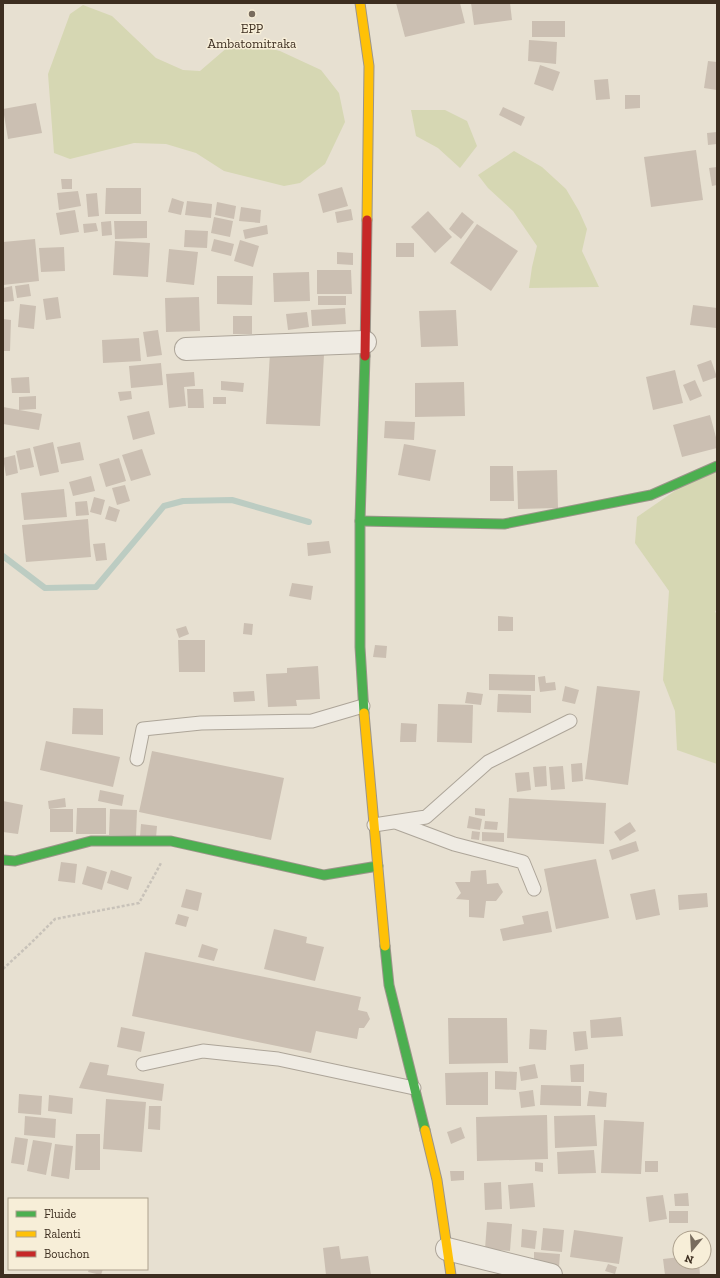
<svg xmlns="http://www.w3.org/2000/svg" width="720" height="1278" viewBox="0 0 720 1278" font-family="'Zilla Slab',serif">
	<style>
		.green { fill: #d6d7b3 }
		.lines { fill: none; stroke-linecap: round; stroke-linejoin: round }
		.stream { stroke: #bcccc2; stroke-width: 6 }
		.building { fill: #cbbfb2 }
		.lane-casing { stroke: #ada599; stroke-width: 15 }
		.street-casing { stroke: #ada599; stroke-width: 24 }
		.fast-casing { stroke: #9c958a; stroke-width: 11 }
		.slow-casing { stroke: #9c958a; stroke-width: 11 }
		.jam-casing { stroke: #9c958a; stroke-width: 11 }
		.path { stroke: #c8c2b9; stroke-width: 2.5; stroke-dasharray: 3 2; stroke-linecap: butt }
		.lane { stroke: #efebe3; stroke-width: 13 }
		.street { stroke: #efebe3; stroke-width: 22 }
		.fast { stroke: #4caf50; stroke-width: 9 }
		.slow { stroke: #ffc107; stroke-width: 9 }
		.jam { stroke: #c62828; stroke-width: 9 }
		.poi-dot { fill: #786c5e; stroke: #f7eed8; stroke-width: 1.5 }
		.labels { text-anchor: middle; stroke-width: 3; stroke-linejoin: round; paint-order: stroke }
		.poi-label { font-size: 13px; fill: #3d2e20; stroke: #f7eed8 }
	</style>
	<rect width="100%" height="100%" fill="#e7e0d1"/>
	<g class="green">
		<polygon points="83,5 112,16 156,58 183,70 200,71 236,40 280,51 321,70 339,93 345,122 325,164 300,183 284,186 224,171 196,153 166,144 134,143 70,159 54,153 48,74 70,14"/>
		<polygon points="411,110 445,110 467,121 477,146 460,168 438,148 416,136"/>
		<polygon points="514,151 542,167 566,189 579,211 587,229 582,251 599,287 529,288 532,267 537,246 513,211 488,188 478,175"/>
		<polygon points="717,471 717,610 715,611 717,616 717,764 677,750 675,711 663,680 669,591 635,543 637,517 695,477"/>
	</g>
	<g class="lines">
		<polyline class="stream" points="3,556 45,588 96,587 164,506 183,501 232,500 309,522"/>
	</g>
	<g class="building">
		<polygon points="396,3 460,3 465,23 405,37"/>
		<polygon points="471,3 510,3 512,20 474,25"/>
		<rect x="532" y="21" width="33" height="16"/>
		<polygon points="529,40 557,42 556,64 528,61"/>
		<polygon points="708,61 717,62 717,90 704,88"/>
		<polygon points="540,65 560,72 553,91 534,84"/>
		<polygon points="608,79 610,99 596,100 594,80"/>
		<polygon points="625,95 640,95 640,108 625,109"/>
		<polygon points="36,103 42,133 8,139 3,109"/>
		<polygon points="503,107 525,117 521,126 499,115"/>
		<polygon points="717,132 717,144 708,145 707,133"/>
		<polygon points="696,150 703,200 651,207 644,157"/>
		<polygon points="717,167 717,185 712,186 709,168"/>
		<polygon points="61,179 72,179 72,189 62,189"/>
		<polygon points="342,187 348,206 323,213 318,194"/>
		<polygon points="106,188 141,188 141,214 105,214"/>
		<polygon points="78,191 81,206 59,210 57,193"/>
		<polygon points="97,193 99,216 88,217 86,194"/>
		<polygon points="172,198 184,202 181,215 168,212"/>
		<polygon points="187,201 212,204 211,218 185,215"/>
		<polygon points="217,202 236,206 234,219 215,215"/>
		<polygon points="241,207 261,210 260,223 239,221"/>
		<polygon points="351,209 353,220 337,223 335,212"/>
		<polygon points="75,210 79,232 60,235 56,213"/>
		<polygon points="428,211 452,237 435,253 411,227"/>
		<polygon points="462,212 474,222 461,239 449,229"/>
		<polygon points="214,217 233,221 230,237 211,233"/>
		<polygon points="111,221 112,235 102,236 101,222"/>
		<polygon points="114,221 147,221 147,238 115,239"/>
		<polygon points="96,223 98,231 84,233 83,224"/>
		<polygon points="477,224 518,251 491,291 450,263"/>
		<polygon points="267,225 268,234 245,239 243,230"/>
		<polygon points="185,230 208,231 207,248 184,247"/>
		<polygon points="35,239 39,281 3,285 3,242"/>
		<polygon points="214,239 234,244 231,256 211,251"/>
		<polygon points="240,240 259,246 253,267 234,261"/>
		<polygon points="115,241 150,243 148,277 113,275"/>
		<rect x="396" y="243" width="18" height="14"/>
		<polygon points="64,247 65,271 41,272 39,248"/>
		<polygon points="169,249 198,252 194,285 166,282"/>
		<polygon points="337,252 353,253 353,265 337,264"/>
		<polygon points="317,270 351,270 352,294 317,294"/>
		<polygon points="309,272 310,301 274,302 273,273"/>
		<polygon points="217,276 253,276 252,305 217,304"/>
		<polygon points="29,284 31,296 17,298 15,286"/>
		<polygon points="12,286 14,301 4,302 3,288"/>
		<rect x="318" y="296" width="28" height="9"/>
		<polygon points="58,297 61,318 46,320 43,299"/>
		<polygon points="199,297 200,331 166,332 165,298"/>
		<polygon points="20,304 36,306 34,329 18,327"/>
		<polygon points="693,305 717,308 716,328 690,325"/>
		<polygon points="345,308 346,324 312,326 311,310"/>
		<polygon points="456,310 458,346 421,347 419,311"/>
		<polygon points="307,312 309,327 288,330 286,314"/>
		<rect x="233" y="316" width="19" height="18"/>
		<polygon points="3,319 11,320 10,351 3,351"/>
		<polygon points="158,330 162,355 147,357 143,332"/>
		<polygon points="139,338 141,361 103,363 102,340"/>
		<polygon points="270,352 324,355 320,426 266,424"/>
		<polygon points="711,360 717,377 703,382 697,365"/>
		<polygon points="161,363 163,385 131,388 129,366"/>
		<polygon points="675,370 683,403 653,410 646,377"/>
		<polygon points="194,372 195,386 184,387 186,406 169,408 166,374"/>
		<polygon points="29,377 30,393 12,393 11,378"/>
		<polygon points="695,380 702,396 690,401 683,385"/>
		<polygon points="221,381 244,383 243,392 221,390"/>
		<polygon points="464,382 465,416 415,417 415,383"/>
		<polygon points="187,389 203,389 204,408 188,408"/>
		<polygon points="131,391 132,399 120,401 118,392"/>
		<polygon points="36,396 36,409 19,410 19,397"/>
		<rect x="213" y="397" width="13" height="7"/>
		<polygon points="3,407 42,414 39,430 3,424"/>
		<polygon points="149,411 155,434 133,440 127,416"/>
		<polygon points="710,415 717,441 717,448 682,457 673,425"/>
		<polygon points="385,421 415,422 414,440 384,438"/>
		<polygon points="53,442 59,472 40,476 33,447"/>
		<polygon points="80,442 84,460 61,464 57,447"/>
		<polygon points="404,444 436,450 430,481 398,475"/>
		<polygon points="30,448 34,467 20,470 16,451"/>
		<polygon points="142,449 151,475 131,481 122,455"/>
		<polygon points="15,455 18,473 6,476 3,458"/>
		<polygon points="119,458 126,481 106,487 99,464"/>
		<polygon points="490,466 513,466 514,501 490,501"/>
		<polygon points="557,470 558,508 518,509 517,471"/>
		<polygon points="91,476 95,491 73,496 69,482"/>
		<polygon points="125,485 130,501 117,505 112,488"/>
		<polygon points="64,489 67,517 24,520 21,493"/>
		<polygon points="94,497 105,500 101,515 90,512"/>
		<polygon points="87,501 89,515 76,516 75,502"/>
		<polygon points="109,506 120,510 116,522 105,519"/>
		<polygon points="88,519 91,557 26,562 22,525"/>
		<polygon points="329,541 331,553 308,556 307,543"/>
		<polygon points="105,543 107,560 96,561 93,544"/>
		<polygon points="292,583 313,586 311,600 289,596"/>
		<polygon points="498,616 513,617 513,631 498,631"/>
		<polygon points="244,623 253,624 252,635 243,634"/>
		<polygon points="186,626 189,634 179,638 176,629"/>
		<polygon points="178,640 205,640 205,672 179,672"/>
		<polygon points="375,645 387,646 386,658 373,657"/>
		<polygon points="318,666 320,699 296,700 297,706 268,707 266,674 287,673 287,668"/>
		<polygon points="489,674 535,675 535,691 489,690"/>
		<polygon points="545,676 546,683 555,682 556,690 540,692 538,677"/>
		<polygon points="565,686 579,690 575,704 562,701"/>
		<polygon points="597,686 640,691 628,785 585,779"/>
		<polygon points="254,691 255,701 234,702 233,692"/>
		<polygon points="467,692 483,694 481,705 465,703"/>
		<polygon points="498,694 531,695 531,713 497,712"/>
		<polygon points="438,704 473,705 472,743 437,742"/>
		<polygon points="73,708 103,709 103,735 72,734"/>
		<polygon points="401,723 417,724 416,742 400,742"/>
		<polygon points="46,741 120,757 113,787 40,770"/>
		<polygon points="152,751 284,778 271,840 139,812"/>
		<polygon points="582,763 583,781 572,782 571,764"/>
		<polygon points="546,766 547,786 535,787 533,767"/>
		<polygon points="563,766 565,789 551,790 549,767"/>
		<polygon points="529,772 531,790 517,792 515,773"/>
		<polygon points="100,790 124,795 122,806 98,801"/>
		<polygon points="65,798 66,807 49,809 48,801"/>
		<polygon points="509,798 606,803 604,844 507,838"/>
		<polygon points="3,801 23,805 18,834 3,832"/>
		<polygon points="77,808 106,808 106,834 76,834"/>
		<polygon points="475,808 485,809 485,816 475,815"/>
		<rect x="50" y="809" width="23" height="23"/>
		<polygon points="110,809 137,810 136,836 109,835"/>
		<polygon points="469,816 482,819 480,830 467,828"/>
		<polygon points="485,821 498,822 497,830 484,829"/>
		<polygon points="630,822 636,831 620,841 614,832"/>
		<polygon points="141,824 157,826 156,838 140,837"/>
		<polygon points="472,831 480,832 479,840 471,839"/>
		<polygon points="482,832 504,833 504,842 482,841"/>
		<polygon points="636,841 639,851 612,860 609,850"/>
		<polygon points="596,859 609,918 556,929 544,869"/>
		<polygon points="61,862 77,864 75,883 58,881"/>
		<polygon points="87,866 107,872 102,890 82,884"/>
		<polygon points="111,870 132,877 128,890 107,883"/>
		<polygon points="486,870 487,884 498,883 503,892 496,901 486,901 484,918 469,917 469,900 456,899 461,893 455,882 470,882 471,871"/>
		<polygon points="186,889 202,893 198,911 181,907"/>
		<polygon points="655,889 660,915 636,920 630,894"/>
		<polygon points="707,893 708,907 679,910 678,895"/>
		<polygon points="548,911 552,932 503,941 500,929 524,924 522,916"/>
		<polygon points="178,914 189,917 186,927 175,924"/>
		<polygon points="274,929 307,937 306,943 324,947 315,981 264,969"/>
		<polygon points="202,944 218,949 214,961 198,957"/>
		<polygon points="145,952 361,997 358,1010 367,1012 370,1019 364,1028 359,1028 357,1039 316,1031 311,1053 132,1016"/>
		<polygon points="621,1017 623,1036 591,1038 590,1020"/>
		<polygon points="448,1018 507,1018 508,1063 449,1064"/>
		<polygon points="121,1027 145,1032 141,1052 117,1047"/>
		<polygon points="530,1029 547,1030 546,1050 529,1049"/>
		<polygon points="586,1031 588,1049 575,1051 573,1032"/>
		<polygon points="90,1062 109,1065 107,1075 164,1084 162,1101 79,1088"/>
		<polygon points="535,1064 538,1078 521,1081 519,1067"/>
		<polygon points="584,1064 584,1082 571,1082 570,1065"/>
		<polygon points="495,1071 517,1072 516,1090 495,1089"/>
		<polygon points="488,1072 488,1105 446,1105 445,1073"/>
		<polygon points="541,1085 581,1086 581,1106 540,1105"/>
		<polygon points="533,1090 535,1106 521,1108 519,1092"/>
		<polygon points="589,1091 607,1093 606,1107 587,1106"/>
		<polygon points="19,1094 42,1096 41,1115 18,1113"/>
		<polygon points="49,1095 73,1098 72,1114 48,1111"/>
		<polygon points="106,1099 146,1102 142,1152 103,1149"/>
		<polygon points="149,1106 161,1106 160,1130 148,1129"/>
		<polygon points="547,1115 548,1159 477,1161 476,1117"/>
		<polygon points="595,1115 597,1146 555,1148 554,1116"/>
		<polygon points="25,1116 56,1119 55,1138 24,1135"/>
		<polygon points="604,1120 644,1122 641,1174 601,1173"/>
		<polygon points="461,1127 465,1138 451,1144 447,1132"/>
		<polygon points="76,1134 100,1134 100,1170 75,1170"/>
		<polygon points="15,1137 28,1139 24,1165 11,1163"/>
		<polygon points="33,1140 52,1143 46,1175 27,1171"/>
		<polygon points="55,1144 73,1146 69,1179 51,1176"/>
		<polygon points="594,1150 596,1173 558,1174 557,1152"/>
		<rect x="645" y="1161" width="13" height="11"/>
		<polygon points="535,1162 543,1163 543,1172 535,1171"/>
		<polygon points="450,1171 464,1171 464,1180 451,1181"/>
		<polygon points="501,1182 502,1209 485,1210 484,1183"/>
		<polygon points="533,1183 535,1207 510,1209 508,1185"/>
		<polygon points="688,1193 689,1206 675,1206 674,1194"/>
		<polygon points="663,1195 667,1219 649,1222 646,1197"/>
		<rect x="669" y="1211" width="19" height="12"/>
		<polygon points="487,1222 512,1224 510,1251 485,1249"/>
		<polygon points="543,1228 564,1230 562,1252 541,1250"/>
		<polygon points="522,1229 537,1231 535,1249 521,1247"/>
		<polygon points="574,1230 623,1237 619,1264 570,1257"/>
		<polygon points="339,1246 341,1259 368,1256 371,1275 326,1275 323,1248"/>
		<polygon points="534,1252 560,1254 559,1267 534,1265"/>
		<polygon points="680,1257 680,1262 699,1262 700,1275 665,1275 663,1259"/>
		<polygon points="608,1264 617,1267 615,1274 605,1271"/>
		<polygon points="89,1269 103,1269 101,1275 88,1272"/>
	</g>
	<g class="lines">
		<defs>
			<g id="lane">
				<polyline points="137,759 143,729 201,723 312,721 363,706"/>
				<polyline points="398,823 454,844 523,862 534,889"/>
				<polyline points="374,825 426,817 488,762 570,721"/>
				<polyline points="143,1064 203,1051 278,1059 414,1088"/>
			</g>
			<g id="street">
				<polyline points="186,349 365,342"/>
				<polyline points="447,1249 551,1275"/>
			</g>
			<g id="fast">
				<polyline points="360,521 504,524 651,495 717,466"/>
				<polyline points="364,713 360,647 360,521 365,356"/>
				<polyline points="3,860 15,861 91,841 171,841 324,875 378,866"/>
				<polyline points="385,946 389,985 425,1130"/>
			</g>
			<g id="slow">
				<polyline points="360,3 369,66 367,220"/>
				<polyline points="364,713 385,946"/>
				<polyline points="425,1130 437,1180 451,1275"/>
			</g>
			<polyline id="jam" points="365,356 367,220"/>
		</defs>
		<use href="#lane" class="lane-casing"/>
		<use href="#street" class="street-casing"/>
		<use href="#fast" class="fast-casing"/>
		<use href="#slow" class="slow-casing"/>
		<use href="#jam" class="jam-casing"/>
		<polyline class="path" points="3,969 32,942 55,919 139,903 154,876 161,863"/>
		<use href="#lane" class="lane"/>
		<use href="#street" class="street"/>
		<use href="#fast" class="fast"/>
		<use href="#slow" class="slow"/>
		<use href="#jam" class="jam"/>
	</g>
	<circle class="poi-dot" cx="252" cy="14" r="4"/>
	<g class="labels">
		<g class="poi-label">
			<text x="252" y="33">EPP<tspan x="252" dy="15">Ambatomitraka</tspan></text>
		</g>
	</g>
	<rect width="720" height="1278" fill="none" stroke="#3d2e20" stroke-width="8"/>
	<rect x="8" y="1198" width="140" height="72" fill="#f7eed8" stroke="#ada18e"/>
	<rect x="16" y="1211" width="20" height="6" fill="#4caf50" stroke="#ada18e"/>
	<text x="44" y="1218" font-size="12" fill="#3d2e20">Fluide</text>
	<rect x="16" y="1231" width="20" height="6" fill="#ffc107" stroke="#ada18e"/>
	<text x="44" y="1238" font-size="12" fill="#3d2e20">Ralenti</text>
	<rect x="16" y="1251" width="20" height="6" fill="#c62828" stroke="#ada18e"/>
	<text x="44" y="1258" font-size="12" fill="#3d2e20">Bouchon</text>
	<g transform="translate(692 1250) rotate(198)"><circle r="19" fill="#f7eed8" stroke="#ada18e"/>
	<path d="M0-3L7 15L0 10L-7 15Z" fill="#786c5e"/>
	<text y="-6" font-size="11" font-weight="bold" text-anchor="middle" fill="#3d2e20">N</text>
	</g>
</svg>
